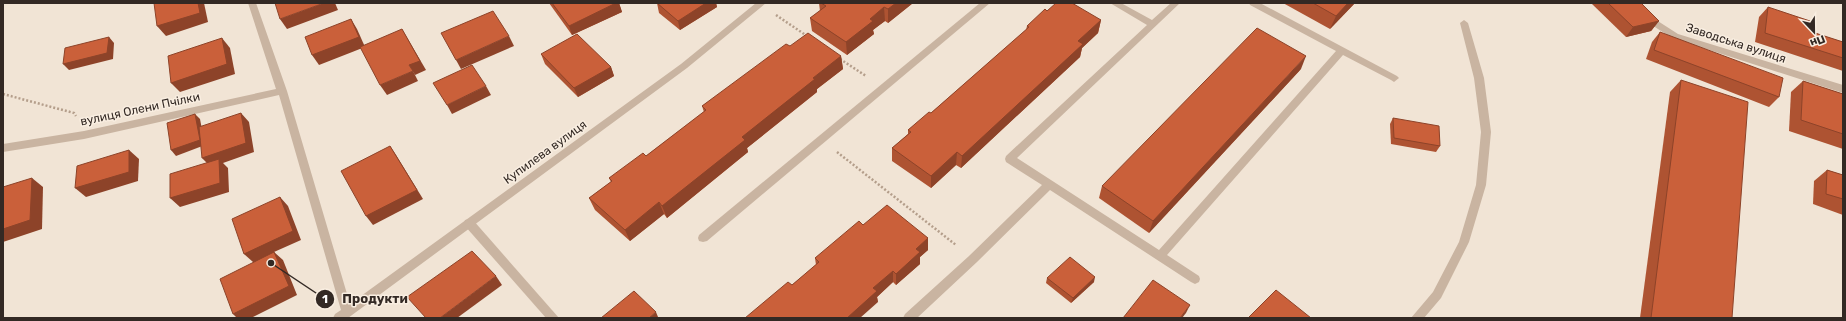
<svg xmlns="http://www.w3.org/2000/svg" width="1846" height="321" viewBox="0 0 1846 321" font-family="Rubik,sans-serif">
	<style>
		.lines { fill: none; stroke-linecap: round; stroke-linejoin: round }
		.path { stroke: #b49e8b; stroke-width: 2.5; stroke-dasharray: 2 2; stroke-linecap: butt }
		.service { fill: #c9b4a1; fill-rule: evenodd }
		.minor { fill: #c9b4a1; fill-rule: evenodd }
		.wall { fill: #ae5332 }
		.shaded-wall { fill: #8d4329 }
		.building { fill: #ca603a; stroke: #8d4329 }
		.labels { text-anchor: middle; stroke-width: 3; stroke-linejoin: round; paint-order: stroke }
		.street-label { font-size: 12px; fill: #332924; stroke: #f9eee1 }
		.leader { fill: none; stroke: #332924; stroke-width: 1.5 }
		.callout-dot { fill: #332924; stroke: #f9eee1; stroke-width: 1.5 }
		.mark-label { font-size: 12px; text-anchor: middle; font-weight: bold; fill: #fff }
		.callout-label { font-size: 13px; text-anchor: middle; font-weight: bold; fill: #332924; stroke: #f9eee1; stroke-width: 3; stroke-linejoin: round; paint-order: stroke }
	</style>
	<rect width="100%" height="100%" fill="#f1e4d5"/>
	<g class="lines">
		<g class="path">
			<polyline points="776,15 807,36"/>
			<polyline points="840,59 866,76"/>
			<polyline points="3,94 74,113 76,116"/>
			<polyline points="837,152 956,245"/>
		</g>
		<g class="service">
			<polygon points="980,3 990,3 707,241 703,242 699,241 698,238 699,235"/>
			<polygon points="1110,3 1121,3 1152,20 1171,3 1180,3 1017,158 1159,250 1336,51 1250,5 1249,3 1260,3 1397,76 1399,78 1394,82 1391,80 1343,55 1167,255 1199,276 1200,279 1199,282 1195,284 1191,282 1050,190 977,262 917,318 903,318 905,314 969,256 1042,185 1006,162 1005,159 1006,156 1147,25"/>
			<polygon points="469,219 473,220 559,318 546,318 465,226 464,223 465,220"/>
		</g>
		<g class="minor">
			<polygon points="248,3 256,3 287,91 350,304 681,64 756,3 766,3 687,68 348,318 333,318 335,314 341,310 279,95 84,139 3,152 3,144 84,131 276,89"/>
			<polygon points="1627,3 1636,3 1650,16 1678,34 1843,85 1843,93 1672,38 1644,20"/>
			<polygon points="1464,20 1468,23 1484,78 1491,132 1486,185 1469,242 1441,298 1424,318 1411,318 1433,292 1459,242 1476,185 1481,132 1474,78 1460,23"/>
		</g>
	</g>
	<g class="wall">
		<polygon points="549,3 619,3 622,12 572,35"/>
		<polygon points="657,3 716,3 717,7 680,30 659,13"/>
		<polygon points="819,3 913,3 888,23 885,21 878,26 873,30 874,34 847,55 812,31 810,18 820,11"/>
		<polygon points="1283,3 1355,3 1330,29"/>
		<polygon points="1591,3 1641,3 1659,21 1651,31 1626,37"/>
		<polygon points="1768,7 1812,32 1843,42 1843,71 1755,42 1759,17"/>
		<polygon points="1047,11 1101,20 1098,33 1082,48 1080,57 961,168 956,165 931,188 892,161 892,148 908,134 908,130 931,113 1026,30 1027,26"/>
		<polygon points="1660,32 1779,97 1769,107 1646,59 1652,42"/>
		<polygon points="790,46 841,56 843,69 817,89 817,92 747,148 748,152 667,218 664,214 630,241 595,210 589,198 611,182 609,178 646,156 704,112 702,106"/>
		<polygon points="541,54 611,67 614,76 578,97 545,64"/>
		<polygon points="1301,69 1149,233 1099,198 1102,186"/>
		<polygon points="1681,80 1732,318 1640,318 1670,92"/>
		<polygon points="1803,81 1843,94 1843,149 1789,131 1791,92"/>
		<polygon points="1393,118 1440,146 1436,152 1391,144 1390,124"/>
		<polygon points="1827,170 1843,175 1843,215 1813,204 1814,181"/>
		<polygon points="863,225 928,238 928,250 920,257 920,264 896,285 893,282 877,297 878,302 792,285 816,265 815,258"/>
		<polygon points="1047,278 1094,282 1071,303 1046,283"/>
	</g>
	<g class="shaded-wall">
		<polygon points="198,3 204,3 208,22 166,36 157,26"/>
		<polygon points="324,3 335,3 338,10 287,29 280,19"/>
		<polygon points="616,3 619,3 622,12 572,35 569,26"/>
		<polygon points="706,3 716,3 717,7 680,30 678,21"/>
		<polygon points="896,3 913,3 888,23 888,9"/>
		<polygon points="1348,3 1355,3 1330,29 1336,16"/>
		<polygon points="884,7 885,21 873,30 874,34 847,55 846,42 870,19"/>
		<polygon points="351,19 357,29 365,47 319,65 312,55"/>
		<polygon points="1101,20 1098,33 1082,48 1080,57 961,168 962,156 1078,41"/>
		<polygon points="1659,21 1651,31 1626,37 1633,27"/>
		<polygon points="402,29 426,70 415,75 409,65"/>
		<polygon points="509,36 514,46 461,69 456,60"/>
		<polygon points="109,37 114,43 113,59 69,70 63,64"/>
		<polygon points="222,38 230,48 235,74 180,92 171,83"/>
		<polygon points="841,56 843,69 817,89 817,92 747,148 748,152 667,218 662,206 742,137 813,78"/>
		<polygon points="1306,56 1301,69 1149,233 1153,221"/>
		<polygon points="611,67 614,76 578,97 574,88"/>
		<polygon points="413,71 418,81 387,95 380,85"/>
		<polygon points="486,86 491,95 452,114 447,105"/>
		<polygon points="241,113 249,122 254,152 223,163 228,168 229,192 180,207 170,198 211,167 202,158"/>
		<polygon points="195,114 200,119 205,145 176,156 171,150"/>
		<polygon points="390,146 396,155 423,199 373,225 366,216"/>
		<polygon points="129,150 139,159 138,181 86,197 75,188"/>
		<polygon points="957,152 956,165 931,188 931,176"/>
		<polygon points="32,178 43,187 42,229 3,242 3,229"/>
		<polygon points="280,197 288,206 301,240 274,252 283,260 297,295 251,318 237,318 233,314 253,262 244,254"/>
		<polygon points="659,202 664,214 630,241 625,230"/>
		<polygon points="928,238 928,250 920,257 920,264 896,285 896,274 916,249"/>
		<polygon points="893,271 893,282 877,297 878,302 860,318 847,318 873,288"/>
		<polygon points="496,276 502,285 457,318 440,318"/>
		<polygon points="1095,277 1094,282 1071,303 1073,298"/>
		<polygon points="1190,305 1186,313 1182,318 1180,318"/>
		<polygon points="656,312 658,317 657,318 649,318"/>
	</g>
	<g class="building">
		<polygon points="154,3 198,3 200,13 157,26"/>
		<polygon points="275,3 324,3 280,19"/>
		<polygon points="552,3 616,3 569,26"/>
		<polygon points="657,3 706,3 678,21"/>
		<polygon points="821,3 896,3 888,9 884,7 870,19 873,21 846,42 810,18 826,6"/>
		<polygon points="1056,3 1072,3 1101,20 1078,41 1083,44 962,156 957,152 931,176 892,148 911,132 908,130 929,112 931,113 1029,27 1027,26 1045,9 1047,11"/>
		<polygon points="1313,3 1348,3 1336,16"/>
		<polygon points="1608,3 1641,3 1659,21 1633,27"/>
		<polygon points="1768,7 1813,22 1812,32 1843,42 1843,58 1765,33"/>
		<polygon points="493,11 509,36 456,60 441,33"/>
		<polygon points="351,19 359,37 312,55 305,37"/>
		<polygon points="1257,28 1306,56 1153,221 1102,186"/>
		<polygon points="402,29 420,61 409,65 413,71 380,85 360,47"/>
		<polygon points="1660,32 1783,78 1779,97 1654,50"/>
		<polygon points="808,33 841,56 813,78 815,79 742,137 745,140 662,206 659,202 625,230 589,198 612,181 609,178 643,153 646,156 706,110 702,106 786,44 790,46"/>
		<polygon points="577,34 611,67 574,88 541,54"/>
		<polygon points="109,37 107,53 63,64 65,48"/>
		<polygon points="222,38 227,64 171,83 168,56"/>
		<polygon points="472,65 486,86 447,105 433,83"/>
		<polygon points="1681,80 1748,102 1732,318 1651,318"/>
		<polygon points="1803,81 1843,94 1843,134 1801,120"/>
		<polygon points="241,113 246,143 202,158 199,127"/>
		<polygon points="195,114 200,140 171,150 167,123"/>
		<polygon points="1393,118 1439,126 1440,146 1394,138"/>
		<polygon points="390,146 417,190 366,216 341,171"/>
		<polygon points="129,150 129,172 75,188 77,166"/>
		<polygon points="219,159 220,183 170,198 170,174"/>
		<polygon points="1827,170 1843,175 1843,199 1826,194"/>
		<polygon points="32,178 30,220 3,229 3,187"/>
		<polygon points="280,197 293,231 244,254 232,219"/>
		<polygon points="887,205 928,238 916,249 920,252 896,274 893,271 873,288 877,291 847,318 745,318 788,282 792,285 819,262 815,258 859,221 863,225"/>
		<polygon points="472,251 496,276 440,318 426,318 407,297"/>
		<polygon points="274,252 289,286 233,314 220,279"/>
		<polygon points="1070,257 1095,277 1073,298 1047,278"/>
		<polygon points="1153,280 1190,305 1180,318 1123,318"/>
		<polygon points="1276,290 1311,318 1250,318 1249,317"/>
		<polygon points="634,291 656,312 649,318 601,318"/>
	</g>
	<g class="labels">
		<g class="street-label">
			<text transform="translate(1736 43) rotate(18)" y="4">Заводська вулиця</text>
			<text transform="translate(140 109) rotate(-12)" y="4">вулиця Олени Пчілки</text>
			<text transform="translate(545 152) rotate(-36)" y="4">Купилева вулиця</text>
		</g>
	</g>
	<path class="leader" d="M271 263L325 299"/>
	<g class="callout-dot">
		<circle cx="271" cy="263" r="4"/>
		<circle cx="325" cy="299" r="10"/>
	</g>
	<g class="mark-label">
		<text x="325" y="303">1</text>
	</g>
	<g class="callout-label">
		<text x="375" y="303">Продукти</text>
	</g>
	<rect width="1846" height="321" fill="none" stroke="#332924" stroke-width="8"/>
	<g transform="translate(1814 32) rotate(158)" stroke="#f9eee1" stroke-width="3" paint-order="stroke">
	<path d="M0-3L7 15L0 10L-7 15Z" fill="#332924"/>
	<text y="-6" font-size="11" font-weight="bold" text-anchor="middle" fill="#332924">Пн</text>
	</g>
</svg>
